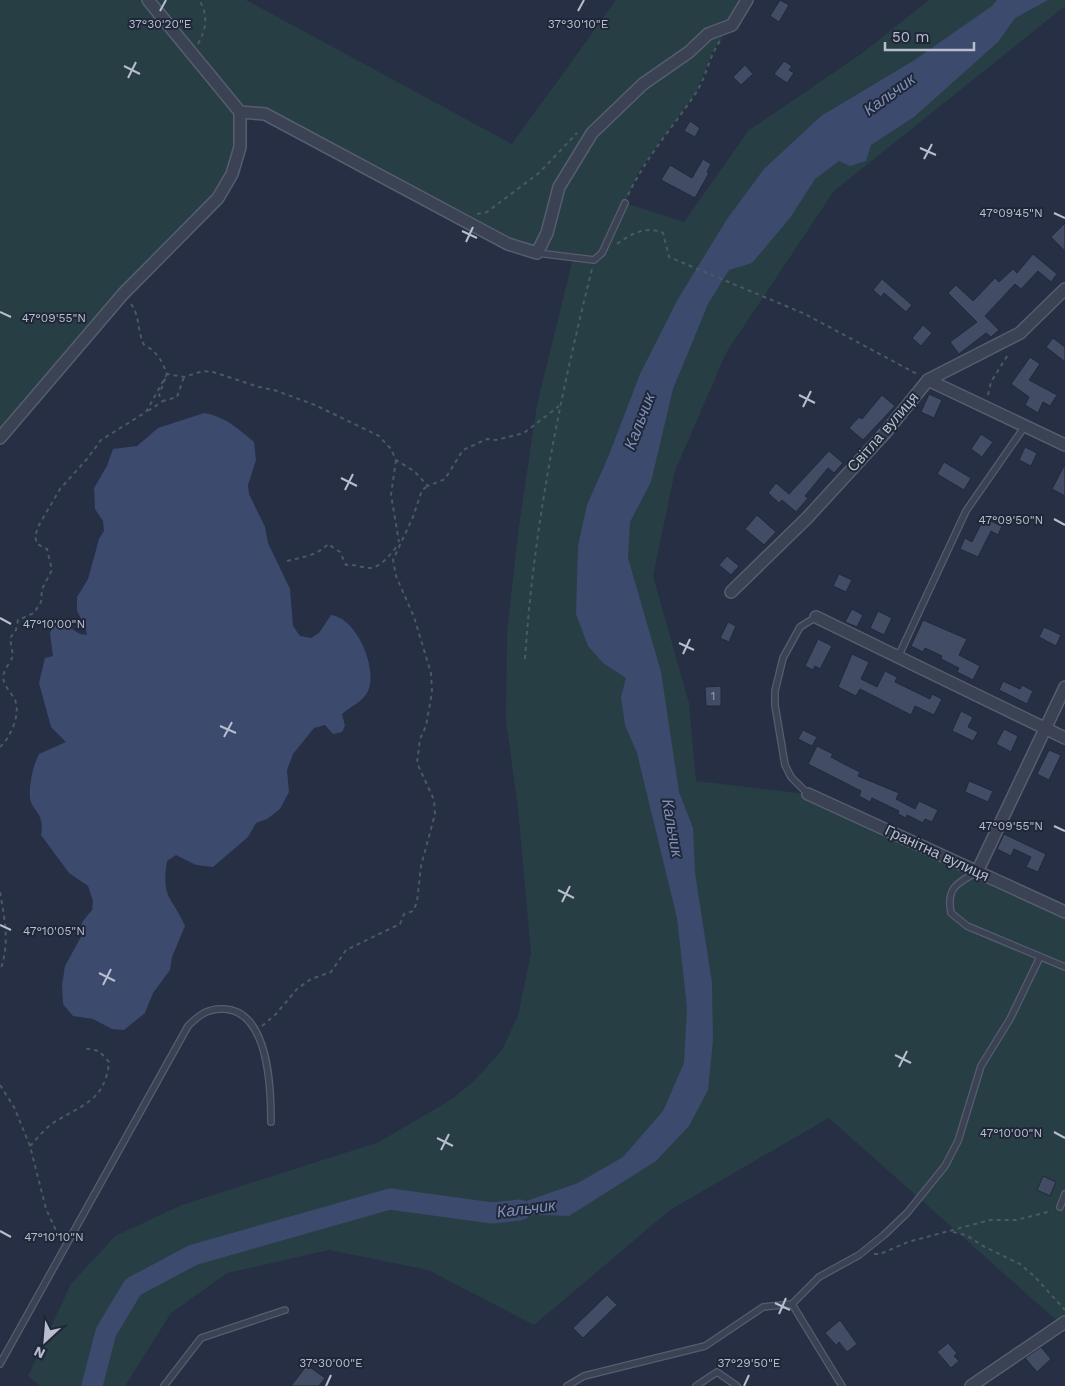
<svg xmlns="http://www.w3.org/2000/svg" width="1065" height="1386" viewBox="0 0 1065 1386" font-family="'Work Sans',sans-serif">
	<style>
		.green { fill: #283e45 }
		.water { fill: #3c4a6d }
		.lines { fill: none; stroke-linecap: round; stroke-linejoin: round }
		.river { stroke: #3c4a6d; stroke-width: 21 }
		.building { fill: #424c64; stroke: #21293b }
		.lane-casing { stroke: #565d6e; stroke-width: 8 }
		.street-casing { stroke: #565d6e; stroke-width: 14 }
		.path { stroke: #475b61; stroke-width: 2; stroke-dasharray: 4 4; stroke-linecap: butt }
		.lane { stroke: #3b4254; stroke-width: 5.5 }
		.street { stroke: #3b4254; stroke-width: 11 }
		.ticks { fill: none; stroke: #b8becd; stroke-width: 2 }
		.labels { text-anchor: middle; stroke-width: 4; stroke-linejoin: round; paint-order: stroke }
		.number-label { font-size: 12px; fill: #9aa2b3 }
		.street-label { font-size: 15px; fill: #b8becd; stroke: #1f2739 }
		.water-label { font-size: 16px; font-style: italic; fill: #7f8fb5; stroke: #1f2739 }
		.ticks-label { font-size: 12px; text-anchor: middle; fill: #b8becd; stroke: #1f2739; stroke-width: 4; stroke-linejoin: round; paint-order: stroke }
	</style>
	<rect width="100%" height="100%" fill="#262f44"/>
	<polygon class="green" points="0,0 246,0 512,144 616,0 747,0 712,53 697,91 640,169 625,203 684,222 748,131 861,54 929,0 1065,0 1065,6 834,191 726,353 675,471 653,576 689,703 696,781 808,794 1065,912 1065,1328 829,1118 670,1210 534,1325 428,1270 329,1250 227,1273 171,1313 125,1386 40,1386 28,1376 71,1284 115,1236 182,1205 379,1142 452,1099 475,1080 502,1050 518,1016 531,953 518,808 506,721 507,632 519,526 537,405 573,258 537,253 265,114 240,112 240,147 218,198 123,294 0,438"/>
	<g class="water">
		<polygon points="997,0 1048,0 1015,18 998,42 914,117 871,145 866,161 850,166 839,161 815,179 790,218 752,263 729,270 708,304 673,389 651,482 630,522 628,558 661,672 679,792 693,828 695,873 712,983 713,1040 708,1090 689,1126 656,1161 569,1216 492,1213 578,1183 623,1157 663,1111 684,1063 687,1008 677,918 637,753 625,725 621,697 626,678 603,663 588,646 576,614 578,546 587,505 609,455 640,374 678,299 727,219 764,169 821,116 913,61 992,6"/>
		<path d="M204 413C224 416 239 429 254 442L256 460 248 485 249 494 265 527 268 543 290 589 293 626 300 636 311 638 319 633 331 615C357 618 378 669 368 691 363 702 351 706 342 714L345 726 342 732 333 734 325 725 314 728 293 754 287 770 289 792 280 809 267 819 256 823 248 837 213 867 196 865 176 855 167 861C161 899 172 896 185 926L172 957 170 970 153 993 145 1013 124 1030 112 1029 93 1019 73 1016 63 1004 62 985 65 966 81 937 82 922 92 910 93 901 88 886 69 873 41 835C45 812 32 812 30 798 29 784 33 766 39 754L66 742 51 727 39 683 45 658 53 656 50 634 52 627 64 624 80 634 87 635 85 626 77 611V597L88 579 99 539 104 531 103 521 95 509 94 488 107 466 113 449 137 446 158 428Z"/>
	</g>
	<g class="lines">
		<polyline class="river" points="92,1386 106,1332 133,1287 193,1255 390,1199 492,1213 520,1210"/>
	</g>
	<g class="building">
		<polygon points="780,0 789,5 779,22 770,16"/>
		<polygon points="784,61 792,66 789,70 794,73 787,83 774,74"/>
		<polygon points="745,65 753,74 741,85 733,77"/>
		<polygon points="690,121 700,128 695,137 684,131"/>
		<polygon points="703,159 711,164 707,172 709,173 695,198 661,180 670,165 692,178"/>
		<polygon points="1065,223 1065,251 1051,237"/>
		<polygon points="1033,254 1057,274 1051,282 1038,271 1021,289 1015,284 985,316 999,330 991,337 986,333 959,354 950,342 977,322 948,293 956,285 973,301 995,278 999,282 1013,269 1017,273"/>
		<polygon points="882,279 912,305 906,312 884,293 881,297 873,290"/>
		<polygon points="923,325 932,333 921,346 912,338"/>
		<polygon points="1053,338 1065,347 1065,362 1046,347"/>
		<polygon points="1030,357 1040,364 1029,380 1057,395 1050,406 1043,402 1038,413 1025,405 1029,397 1011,384"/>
		<polygon points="929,394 942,400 934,418 921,412"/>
		<polygon points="882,395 895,406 863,440 849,428 859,417 862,419"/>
		<polygon points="981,434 993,442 982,457 971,449"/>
		<polygon points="1025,447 1037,453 1031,466 1019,460"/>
		<polygon points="829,451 843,463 834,473 828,468 805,496 808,498 796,512 782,500 779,503 768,493 776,483 789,494"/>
		<polygon points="944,462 971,478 964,490 937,474"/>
		<polygon points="1065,464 1065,496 1052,489"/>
		<polygon points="757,515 776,532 764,545 745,529"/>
		<polygon points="984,518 1002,526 998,535 991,531 978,557 960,549 965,538 972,542"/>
		<polygon points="727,556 739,566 731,575 719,565"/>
		<polygon points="839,574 852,580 846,592 833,586"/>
		<polygon points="852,609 863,615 857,627 845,622"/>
		<polygon points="878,611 892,618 884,635 870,628"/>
		<polygon points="923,620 967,639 959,655 980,666 973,680 957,672 959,668 941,659 942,656 925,648 923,652 911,646"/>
		<polygon points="728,622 736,626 729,642 720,638"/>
		<polygon points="1044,627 1061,635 1056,646 1039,637"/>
		<polygon points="818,639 832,646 820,669 815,666 813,670 805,666"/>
		<polygon points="852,654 869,662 861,679 877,687 885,671 897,677 895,682 930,699 932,694 942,699 934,715 915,706 911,715 860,689 856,696 838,687"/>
		<polygon points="1003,681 1020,689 1022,685 1033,691 1027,704 999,690"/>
		<polygon points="721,686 721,706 706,706 705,687"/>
		<polygon points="961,711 973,717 968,727 978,732 973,741 952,731"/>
		<polygon points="1004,729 1018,736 1011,752 996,744"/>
		<polygon points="803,730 817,737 812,746 798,739"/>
		<polygon points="817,746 833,754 831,757 842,763 860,772 858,776 899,793 896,799 915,809 919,801 938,810 932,822 925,819 923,823 907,815 906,818 898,814 899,811 872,798 870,802 859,796 861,791 808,764"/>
		<polygon points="1049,750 1061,755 1049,780 1037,774"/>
		<polygon points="969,781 993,791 988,802 965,792"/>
		<polygon points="1004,834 1046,854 1038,872 1026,867 1031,857 1014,849 1011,856 997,849"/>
		<polygon points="1043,1176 1056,1182 1050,1196 1037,1190"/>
		<polygon points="607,1295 617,1305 583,1338 573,1328"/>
		<polygon points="840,1320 857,1344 847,1352 839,1342 836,1345 825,1333"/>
		<polygon points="948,1343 957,1353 954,1356 959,1361 951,1368 937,1352"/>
		<polygon points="1041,1347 1051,1359 1037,1372 1025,1358"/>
		<polygon points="307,1365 325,1378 319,1386 291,1386"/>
	</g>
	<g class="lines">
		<defs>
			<g id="lane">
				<polyline points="537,253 594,260 602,253 625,203"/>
				<polyline points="898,657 966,511 1025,426"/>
				<polyline points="808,794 791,777 785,765 775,705 775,691 783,658 800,627 816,617"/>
				<path d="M977 872C957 883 946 888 951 913L967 926 1065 967"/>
				<polyline points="1060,1207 1065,1194"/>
				<polyline points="792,1304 842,1386"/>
				<path d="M0 1364 188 1026C199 1015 208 1008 224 1009 269 1011 271 1088 271 1122"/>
				<polyline points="164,1386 201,1338 285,1310"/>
				<polyline points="567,1386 584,1376 705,1346 763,1307 792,1304 819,1277 859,1255 884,1235 907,1213 945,1166 958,1141 981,1066 1010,1019 1040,957"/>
				<polyline points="696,1386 717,1372 737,1386"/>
			</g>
			<g id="street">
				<polyline points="240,112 265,114 508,244 537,253 547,233 559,187 592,133 643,84 689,52 708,34 732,25 747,0"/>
				<polyline points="928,380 1065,445"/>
				<polyline points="0,438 123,294 218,198 232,174 240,147 240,112 148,0"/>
				<polyline points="731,592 807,518 885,433 928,380 1020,333 1065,289"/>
				<polyline points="816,617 1065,738"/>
				<polyline points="808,794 1065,912"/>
				<polyline points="977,872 1065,687"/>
				<polyline points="971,1386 1065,1322"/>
			</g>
		</defs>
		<use href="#lane" class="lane-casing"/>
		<use href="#street" class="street-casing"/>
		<g class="path">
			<path d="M198 44C206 29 209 16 199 0"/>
			<path d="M628 195C646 157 673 127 696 93 706 77 709 57 720 41"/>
			<polyline points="477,214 487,212 539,173 577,133"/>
			<path d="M617 244C631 234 646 225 663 233L669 257 805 314 917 374"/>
			<path d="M131 304C140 316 137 331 144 345 157 351 162 361 167 374L184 377 203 371 213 372 259 387 274 390 315 405 379 436 391 449 396 460 414 471 428 486 445 479 463 450 487 439 496 440 524 433 559 406"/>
			<polyline points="988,395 991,382 1009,353"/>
			<polyline points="148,411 163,401"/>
			<polyline points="396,460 391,495 399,542"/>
			<path d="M287 561C302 557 317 556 328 544L340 552 346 565C355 564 362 568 370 568 381 567 391 554 397 546"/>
			<path d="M525 659C534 524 559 401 592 269"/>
			<path d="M0 747C11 737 22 712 14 698 9 690 1 683 4 673 6 667 11 661 13 656L10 638 16 630 18 620 34 613 41 602 42 589 52 570 47 549 37 544 35 536 39 525 60 489 87 459 101 440 146 412 167 374 159 395 163 401 177 397 184 377"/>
			<path d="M0 892C5 921 10 944 0 971"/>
			<polyline points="262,1026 276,1014 297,989 311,979 331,972 346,950 400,924 404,914 413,911 417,902 421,866 435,814 434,800 417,763 420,739 426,726 432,692 431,673 414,617 396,576 393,560 413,517 422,490 428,486"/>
			<polyline points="0,1085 14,1107 30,1146 46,1209 60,1239"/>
			<path d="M30 1146C36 1140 42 1132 49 1126 78 1105 105 1104 109 1062L99 1051 83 1048"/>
			<polyline points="953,1232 966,1235 983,1246 1020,1264 1035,1277 1065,1310"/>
			<polyline points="874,1254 880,1254 908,1242 990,1220 1016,1220 1052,1211"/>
		</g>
		<use href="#lane" class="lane"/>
		<use href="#street" class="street"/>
	</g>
	<path class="ticks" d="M160 11 166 0M578 11 584 0M124 66 140 74M128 78 136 62M920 148 936 155M924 159 932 144M1054 213 1065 218M462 231 477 238M466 242 473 227M0 312 11 317M799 395 815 403M803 407 811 391M341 478 357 486M345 490 353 474M1054 519 1065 525M0 618 11 624M679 643 694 650M683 654 690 639M220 726 236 733M224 737 232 722M1054 826 1065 831M558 890 574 898M562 902 570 886M0 925 11 930M99 973 115 981M103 985 111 969M895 1055 911 1063M899 1067 907 1051M1054 1132 1065 1138M437 1138 453 1146M441 1150 449 1134M0 1231 11 1237M775 1303 790 1310M779 1314 786 1298M326 1386 331 1375M744 1386 749 1375"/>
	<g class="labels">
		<g class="number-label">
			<text x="713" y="700">1</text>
		</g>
		<g class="street-label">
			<text transform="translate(883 432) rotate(-49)" y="5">Світла вулиця</text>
			<text transform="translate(937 853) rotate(25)" y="5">Гранітна вулиця</text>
		</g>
		<g class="water-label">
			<text transform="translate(889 94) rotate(-36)" y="6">Кальчик</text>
			<text transform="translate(639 421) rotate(-69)" y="6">Кальчик</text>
			<text transform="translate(673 828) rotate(80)" y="6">Кальчик</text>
			<text transform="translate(526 1208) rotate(-7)" y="6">Кальчик</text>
		</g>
	</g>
	<g class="ticks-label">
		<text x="160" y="28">37°30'20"E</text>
		<text x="578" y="28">37°30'10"E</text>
		<text x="1011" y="217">47°09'45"N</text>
		<text x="54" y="322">47°09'55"N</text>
		<text x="1011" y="524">47°09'50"N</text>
		<text x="54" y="628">47°10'00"N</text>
		<text x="1011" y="830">47°09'55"N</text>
		<text x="54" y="935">47°10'05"N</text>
		<text x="1011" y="1137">47°10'00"N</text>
		<text x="54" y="1241">47°10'10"N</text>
		<text x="331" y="1367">37°30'00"E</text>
		<text x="749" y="1367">37°29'50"E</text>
	</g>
	<g transform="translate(45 1341) rotate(206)" stroke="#1f2739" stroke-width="4" paint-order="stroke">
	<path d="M0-4L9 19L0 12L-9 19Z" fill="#b8becd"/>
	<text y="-8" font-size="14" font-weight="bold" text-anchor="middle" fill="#b8becd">N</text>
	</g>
	<path d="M885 42v8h89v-8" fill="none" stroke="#b8becd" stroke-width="2.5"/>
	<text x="892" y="42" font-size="15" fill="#b8becd" stroke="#1f2739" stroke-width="4" paint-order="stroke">50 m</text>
</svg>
